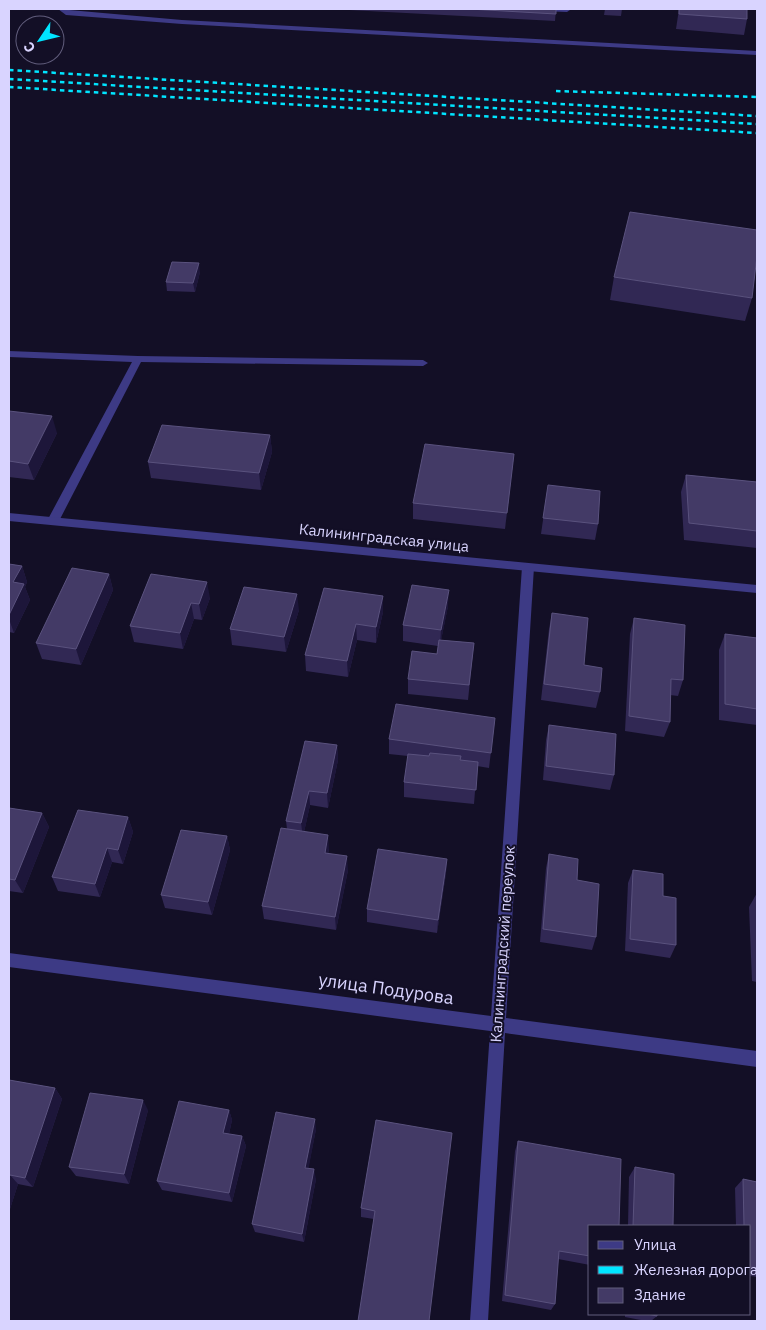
<svg xmlns="http://www.w3.org/2000/svg" width="766" height="1330" viewBox="0 0 766 1330" font-family="'IBM Plex Sans',sans-serif">
	<style>
		.lines { fill: none; stroke-linecap: round; stroke-linejoin: round }
		.service { fill: #3d3a85; fill-rule: evenodd }
		.minor { fill: #3d3a85; fill-rule: evenodd }
		.tertiary { fill: #3d3a85; fill-rule: evenodd }
		.rail { stroke: #00e5ff; stroke-width: 2.5; stroke-dasharray: 4.5 4; stroke-linecap: butt }
		.wall { fill: #312854 }
		.shaded-wall { fill: #1d163a }
		.building { fill: #433a66; stroke: #5a527e }
		.labels { text-anchor: middle; stroke-width: 4; stroke-linejoin: round; paint-order: stroke }
		.street-label { font-size: 15px; fill: #d9d4ff; stroke: #130f26 }
		.near-street-label { font-size: 18px; fill: #d9d4ff; stroke: #130f26 }
	</style>
	<rect width="100%" height="100%" fill="#130f26"/>
	<g class="lines">
		<g class="service">
			<polygon points="58,9 182,20 757,51 757,55 182,24 66,15"/>
			<polygon points="539,9 570,9 570,10 567,12 542,11"/>
			<polygon points="9,351 138,356 423,360 428,363 423,366 141,362 59,521 53,525 47,521 132,362 9,357"/>
		</g>
		<polygon class="minor" points="528,563 534,567 506,1018 757,1051 757,1067 505,1033 488,1321 470,1321 490,1031 9,967 9,953 491,1016 522,567"/>
		<polygon class="tertiary" points="9,513 757,585 757,593 9,521"/>
		<g class="rail">
			<polyline points="9,70 757,116"/>
			<polyline points="9,79 757,124"/>
			<polyline points="9,87 757,133"/>
			<polyline points="556,91 757,97"/>
		</g>
	</g>
	<g class="wall">
		<polygon points="330,9 556,9 555,21"/>
		<polygon points="605,9 622,9 621,16 604,15"/>
		<polygon points="679,9 747,9 747,19 744,35 676,29"/>
		<polygon points="200,272 195,292 167,291 166,282"/>
		<polygon points="614,277 752,298 745,321 610,300"/>
		<polygon points="9,411 57,433 34,480 9,477"/>
		<polygon points="270,435 272,452 261,490 151,478 148,462"/>
		<polygon points="514,454 505,529 413,519 413,503"/>
		<polygon points="686,475 757,482 757,548 684,540 681,492"/>
		<polygon points="548,485 598,524 595,540 541,534"/>
		<polygon points="9,564 22,566 27,582 25,587 30,600 14,633 9,632"/>
		<polygon points="109,574 113,590 81,665 42,659 36,643"/>
		<polygon points="151,574 210,598 202,620 194,619 183,649 134,642 130,626"/>
		<polygon points="324,588 383,612 376,643 357,640 348,677 306,671 305,655"/>
		<polygon points="448,606 441,640 474,643 468,700 408,694 408,679 437,654 438,646 403,641 403,625"/>
		<polygon points="299,610 286,652 232,645 230,629"/>
		<polygon points="552,613 584,665 600,692 596,708 541,700 549,629"/>
		<polygon points="634,618 683,680 678,696 670,695 670,722 664,737 625,731 630,634"/>
		<polygon points="725,634 757,638 757,725 719,720 719,650"/>
		<polygon points="495,718 489,768 477,766 474,804 404,797 404,782 408,756 389,754 389,739"/>
		<polygon points="549,725 614,775 610,790 543,780 546,740"/>
		<polygon points="337,745 338,760 328,808 310,805 304,832 329,849 328,854 348,870 336,930 264,919 262,906 287,829 286,821"/>
		<polygon points="9,808 42,813 49,827 23,893 9,891"/>
		<polygon points="128,817 133,832 123,864 112,862 100,897 58,891 52,877"/>
		<polygon points="227,836 230,850 212,915 165,908 161,895"/>
		<polygon points="549,854 577,880 596,937 592,950 540,942 546,868"/>
		<polygon points="447,859 446,873 437,933 367,922 367,909"/>
		<polygon points="633,870 676,945 670,958 625,951 628,883"/>
		<polygon points="757,893 757,982 752,981 749,907"/>
		<polygon points="9,1080 55,1088 62,1099 33,1187 18,1184 9,1212"/>
		<polygon points="148,1110 129,1184 76,1176 69,1167"/>
		<polygon points="229,1110 232,1120 229,1134 242,1136 246,1146 232,1202 162,1190 157,1181"/>
		<polygon points="376,1120 429,1321 374,1219 361,1217 361,1208"/>
		<polygon points="316,1129 308,1169 316,1179 304,1242 255,1232 252,1224"/>
		<polygon points="518,1141 590,1226 590,1265 558,1259 555,1304 551,1310 502,1301 515,1151"/>
		<polygon points="635,1167 673,1226 628,1226 629,1177"/>
		<polygon points="743,1179 757,1182 757,1277 750,1276 750,1226 736,1226 735,1188"/>
		<polygon points="625,1314 657,1314 657,1316 651,1321 646,1321 625,1317"/>
	</g>
	<g class="shaded-wall">
		<polygon points="199,263 200,272 195,292 193,283"/>
		<polygon points="52,416 57,433 34,480 28,464"/>
		<polygon points="270,435 272,452 261,490 259,473"/>
		<polygon points="22,566 27,582 25,587 30,600 14,633 9,619 9,615 13,582"/>
		<polygon points="109,574 113,590 81,665 76,649"/>
		<polygon points="207,582 210,598 202,620 199,604"/>
		<polygon points="449,590 448,606 440,646 441,630"/>
		<polygon points="297,594 299,610 286,652 284,637"/>
		<polygon points="383,596 383,612 376,643 376,627"/>
		<polygon points="191,603 194,619 183,649 180,633"/>
		<polygon points="356,624 357,640 348,677 347,661"/>
		<polygon points="337,745 338,760 328,808 327,793"/>
		<polygon points="309,791 310,805 303,837 301,823"/>
		<polygon points="42,813 49,827 23,893 15,880"/>
		<polygon points="128,817 133,832 123,864 118,850"/>
		<polygon points="328,835 329,849 326,867 325,853"/>
		<polygon points="227,836 230,850 212,915 208,902"/>
		<polygon points="107,848 112,862 100,897 95,884"/>
		<polygon points="347,856 348,870 336,930 335,917"/>
		<polygon points="447,859 446,873 437,933 438,920"/>
		<polygon points="55,1088 62,1099 33,1187 25,1178"/>
		<polygon points="143,1100 148,1110 129,1184 124,1174"/>
		<polygon points="229,1110 232,1120 227,1143 223,1133"/>
		<polygon points="315,1119 316,1129 307,1177 305,1168"/>
		<polygon points="242,1136 246,1146 232,1202 229,1193"/>
		<polygon points="314,1169 316,1179 304,1242 302,1234"/>
		<polygon points="10,1175 18,1184 9,1212 9,1177"/>
	</g>
	<g class="building">
		<polygon points="469,9 556,9 556,14"/>
		<polygon points="679,9 747,9 747,19 679,14"/>
		<polygon points="630,212 757,230 757,256 752,298 614,277"/>
		<polygon points="172,262 199,263 193,283 166,282"/>
		<polygon points="9,411 52,416 28,464 9,461"/>
		<polygon points="162,425 270,435 259,473 148,462"/>
		<polygon points="425,444 514,454 507,513 413,503"/>
		<polygon points="686,475 757,482 757,531 689,523"/>
		<polygon points="548,485 600,491 598,524 543,518"/>
		<polygon points="9,564 22,566 13,582 24,584 9,615"/>
		<polygon points="72,568 109,574 76,649 36,643"/>
		<polygon points="151,574 207,582 199,604 191,603 180,633 130,626"/>
		<polygon points="412,585 449,590 441,630 403,625"/>
		<polygon points="244,587 297,594 284,637 230,629"/>
		<polygon points="324,588 383,596 376,627 356,624 347,661 305,655"/>
		<polygon points="552,613 588,618 584,665 602,668 600,692 544,684"/>
		<polygon points="634,618 685,625 683,680 671,679 670,722 629,716"/>
		<polygon points="725,634 757,638 757,709 725,704"/>
		<polygon points="439,640 474,643 469,685 408,679 412,651 437,654"/>
		<polygon points="396,704 495,718 491,753 389,739"/>
		<polygon points="549,725 616,734 614,775 546,766"/>
		<polygon points="305,741 337,745 327,793 309,791 301,823 286,821"/>
		<polygon points="430,753 461,756 460,760 478,762 476,790 404,782 408,754 429,756"/>
		<polygon points="9,808 42,813 15,880 9,879"/>
		<polygon points="78,810 128,817 118,850 107,848 95,884 52,877"/>
		<polygon points="281,828 328,835 325,853 347,856 335,917 262,906"/>
		<polygon points="181,830 227,836 208,902 161,895"/>
		<polygon points="378,849 447,859 438,920 367,909"/>
		<polygon points="549,854 578,859 577,880 599,884 596,937 543,929"/>
		<polygon points="633,870 663,874 663,896 676,898 676,945 630,939"/>
		<polygon points="9,1080 55,1088 25,1178 10,1175 9,1177"/>
		<polygon points="90,1093 143,1100 124,1174 69,1167"/>
		<polygon points="179,1101 229,1110 223,1133 242,1136 229,1193 157,1181"/>
		<polygon points="276,1112 315,1119 305,1168 314,1169 302,1234 252,1224"/>
		<polygon points="376,1120 452,1133 429,1321 358,1321 375,1211 361,1208"/>
		<polygon points="518,1141 621,1159 619,1226 590,1226 590,1256 559,1251 555,1304 505,1295"/>
		<polygon points="635,1167 674,1174 673,1226 633,1226"/>
		<polygon points="743,1179 757,1182 757,1268 750,1267 750,1226 744,1226"/>
		<polygon points="647,1314 657,1314 657,1316"/>
	</g>
	<g class="labels">
		<g class="street-label">
			<text transform="translate(384 538) rotate(6)" y="5">Калининградская улица</text>
			<text transform="translate(503 944) rotate(-86)" y="5">Калининградский переулок</text>
		</g>
		<g class="near-street-label">
			<text transform="translate(386 989) rotate(8)" y="6">улица Подурова</text>
		</g>
	</g>
	<rect width="766" height="1330" fill="none" stroke="#d9d4ff" stroke-width="20"/>
	<rect x="588" y="1225" width="162" height="90" fill="#130f26" stroke="#625e7d"/>
	<rect x="598" y="1241" width="25" height="8" fill="#3d3a85" stroke="#625e7d"/>
	<text x="634" y="1250" font-size="15" fill="#d9d4ff">Улица</text>
	<rect x="598" y="1266" width="25" height="8" fill="#00e5ff" stroke="#625e7d"/>
	<text x="634" y="1275" font-size="15" fill="#d9d4ff">Железная дорога</text>
	<rect x="598" y="1288" width="25" height="15" fill="#433a66" stroke="#625e7d"/>
	<text x="634" y="1300" font-size="15" fill="#d9d4ff">Здание</text>
	<g transform="translate(40 40) rotate(235)"><circle r="24" fill="#130f26" stroke="#625e7d"/>
	<path d="M0-4L9 19L0 12L-9 19Z" fill="#00e5ff"/>
	<text y="-8" font-size="14" font-weight="bold" text-anchor="middle" fill="#d9d4ff">С</text>
	</g>
</svg>
